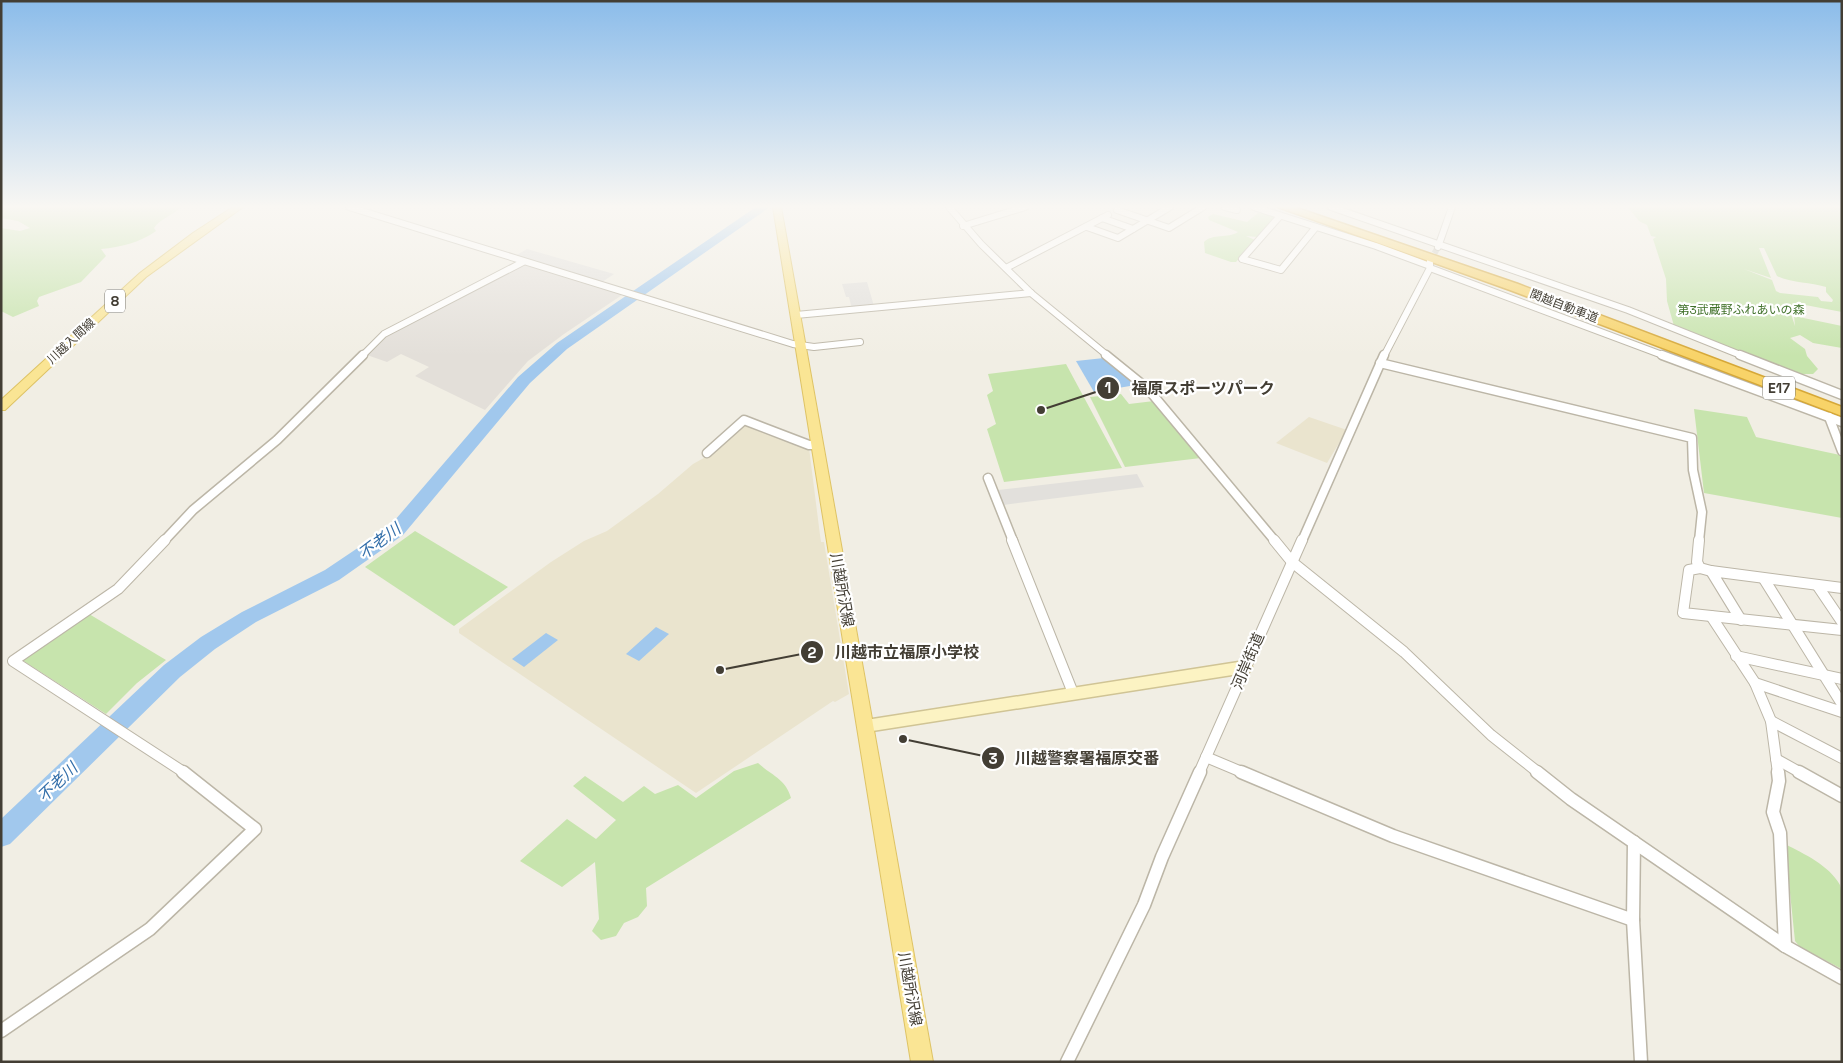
<svg xmlns="http://www.w3.org/2000/svg" width="1843" height="1063" viewBox="0 0 1843 1063" font-family="'Space Grotesk','Noto Sans JP',sans-serif">
	<style>
		.industrial { fill: #e3dfd9 }
		.education { fill: #eae4ce }
		.green { fill: #c7e4ad; fill-rule: evenodd }
		.parking { fill: #e2e0dc }
		.water { fill: #a1c8ed }
		.lines { fill: none; stroke-linecap: round; stroke-linejoin: round }
		.river { fill: #a1c8ed; fill-rule: evenodd }
		.street-tunnel { stroke: #cecbc1; stroke-width: 6; stroke-dasharray: 6 3; stroke-linecap: butt }
		.street-far3-casing { stroke: #bcb6a7; stroke-width: 8 }
		.street-far2-casing { stroke: #bcb6a7; stroke-width: 11 }
		.street-far1-casing { stroke: #bcb6a7; stroke-width: 12 }
		.street-casing { stroke: #bcb6a7; stroke-width: 15 }
		.secondary-casing { stroke: #d0c495; stroke-width: 3 }
		.primary-casing { stroke: #dec365; stroke-width: 2 }
		.highway-casing { stroke: #d6a838; stroke-width: 3 }
		.street-far3 { stroke: #fff; stroke-width: 6 }
		.street-far2 { stroke: #fff; stroke-width: 8 }
		.street-far1 { stroke: #fff; stroke-width: 10 }
		.street { stroke: #fff; stroke-width: 12 }
		.secondary { fill: #fcf3c3; fill-rule: evenodd }
		.primary { fill: #fae594; fill-rule: evenodd }
		.highway { fill: #f8d368; fill-rule: evenodd }
		.labels { text-anchor: middle; stroke-width: 4.5; stroke-linejoin: round; paint-order: stroke }
		.far-street-label { font-size: 12px; fill: #433e34; stroke: #fff }
		.far-park-label { font-size: 12px; fill: #40712a; stroke: #fff }
		.shield { fill: #fff; stroke: #7b7871; stroke-width: 1 }
		.shield-label { font-size: 14px; font-weight: bold; fill: #433e34 }
		.street-label { font-size: 15px; fill: #433e34; stroke: #fff }
		.water-label { font-size: 16px; font-style: italic; fill: #326ea9; stroke: #fff }
		.leader { fill: none; stroke: #433e34; stroke-width: 2 }
		.callout-dot { fill: #433e34; stroke: #fff; stroke-width: 2 }
		.mark-label { font-size: 15px; text-anchor: middle; font-weight: bold; fill: #fff }
		.callout-label { font-size: 16px; text-anchor: middle; font-weight: bold; fill: #433e34; stroke: #fff; stroke-width: 4.5; stroke-linejoin: round; paint-order: stroke }
	</style>
	<rect width="100%" height="100%" fill="#f1eee4"/>
	<polygon class="industrial" points="525,265 622,295 564,334 528,361 485,410 415,376 429,367 401,354 387,362 367,355 387,335"/>
	<g class="education">
		<polygon points="1309,417 1347,430 1327,463 1276,443"/>
		<polygon points="743,424 809,448 820,535 821,542 824,542 849,694 835,702 833,701 696,793 459,633 459,629 551,562 584,541 607,531 658,494 693,464 711,454"/>
	</g>
	<g class="green">
		<path d="M1 207H181C173 215 160 219 154 228L156 231C139 243 121 247 101 249L106 256 81 282 39 297 37 301 39 306 13 317 1 311V228L20 231 30 228 18 221 1 218Z"/>
		<path d="M1628 207H1842V312L1800 304 1794 306 1790 311 1795 326 1794 316 1842 326V348L1813 343 1800 335 1790 338 1805 349 1807 356 1818 369 1813 374H1793L1674 326 1667 301 1666 279 1653 239 1656 237 1651 236 1647 225 1639 221ZM1759 248H1764L1777 276C1793 283 1810 282 1826 287V292L1833 300 1832 302 1821 301 1818 297 1780 293 1776 291 1772 280 1744 269 1771 278Z"/>
		<path d="M1265 212 1276 216 1258 237 1246 236 1255 240 1236 262H1231L1205 253 1204 242C1213 233 1227 239 1238 232L1209 220 1208 217 1213 214 1247 222 1258 213Z"/>
		<polygon points="1066,364 1122,468 1004,482 987,429 996,424 987,395 993,391 988,374"/>
		<polygon points="1121,394 1129,404 1154,401 1201,458 1125,467 1090,397"/>
		<polygon points="1694,409 1747,417 1756,437 1840,455 1842,461 1842,518 1704,493"/>
		<polygon points="415,531 508,587 454,626 365,567"/>
		<polygon points="89,614 166,660 137,683 106,714 22,660"/>
		<path d="M758 763C771 775 786 779 791 798L646 888 647 906 638 917 624 923 616 936 601 940 592 931 599 919 595 862 562 887 520 861 567 819 596 839 616 820 573 786 585 776 623 802 644 786 655 794 678 785 696 798 734 771Z"/>
		<path d="M1785 844C1804 854 1829 865 1840 885 1843 894 1842 955 1842 969L1800 947 1795 941Z"/>
	</g>
	<g class="parking">
		<polygon points="527,249 614,274 602,282 515,256"/>
		<polygon points="867,282 874,306 852,309 849,297 846,297 842,284"/>
		<polygon points="1137,474 1144,487 1003,505 998,490"/>
	</g>
	<g class="water">
		<polygon points="1104,358 1136,385 1094,392 1076,361"/>
		<polygon points="656,627 669,634 639,661 626,654"/>
		<polygon points="546,633 558,640 524,667 512,659"/>
	</g>
	<g class="lines">
		<polygon class="river" points="756,207 770,207 567,349 530,383 403,535 339,580 256,622 215,649 180,677 10,844 1,847 1,819 164,665 201,637 242,612 325,570 389,527 518,377 557,343"/>
		<polyline class="street-tunnel" points="1430,261 1438,247"/>
		<defs>
			<g id="street-far3">
				<polyline points="349,207 793,344 814,347 860,342"/>
				<polyline points="949,207 981,244 1031,293 1108,356"/>
				<polyline points="1225,207 1237,210"/>
				<polyline points="1254,207 1376,246 1430,266"/>
				<polyline points="1331,207 1628,310 1743,356"/>
				<polyline points="1117,210 1169,228 1203,207"/>
				<polyline points="1280,216 1242,259 1281,270 1316,227"/>
				<polyline points="1102,218 1133,229"/>
				<polyline points="963,226 1025,207"/>
				<polyline points="1087,227 1118,238 1170,207"/>
				<polyline points="1438,247 1452,207"/>
				<polyline points="1006,268 1108,215"/>
				<polyline points="1430,268 1665,356"/>
				<polyline points="796,315 1031,293"/>
				<polyline points="362,356 384,334 523,262"/>
				<polyline points="1384,356 1430,268 1430,261"/>
			</g>
			<g id="street-far2">
				<polyline points="1106,355 1148,389 1275,541"/>
				<polyline points="1662,355 1842,422"/>
				<polyline points="1740,355 1842,395"/>
				<polyline points="1380,363 1692,438 1693,470 1702,512 1699,541"/>
				<polyline points="1829,417 1842,451"/>
				<polyline points="707,453 744,420 809,445 818,445"/>
				<polyline points="988,478 1013,541"/>
				<polyline points="164,541 193,510 277,440 363,355"/>
				<polyline points="1302,541 1384,355"/>
			</g>
			<g id="street-far1">
				<polyline points="165,540 118,589 13,661 185,773"/>
				<polyline points="1012,540 1073,693"/>
				<polyline points="1274,540 1292,562 1404,652 1491,735 1539,773"/>
				<polyline points="1699,540 1697,562 1700,568 1711,571"/>
				<polyline points="1700,568 1689,570 1683,613 1842,630"/>
				<polyline points="1764,579 1842,704"/>
				<polyline points="1817,585 1842,622"/>
				<polyline points="1711,616 1755,683 1771,721 1778,773"/>
				<polyline points="1741,620 1711,571 1842,588"/>
				<polyline points="1736,656 1842,679"/>
				<polyline points="1755,683 1842,712"/>
				<polyline points="1771,721 1842,758"/>
				<polyline points="1206,757 1244,773"/>
				<polyline points="1776,759 1801,773"/>
				<polyline points="1199,773 1302,540"/>
			</g>
			<g id="street">
				<polyline points="1241,772 1393,836 1633,920"/>
				<polyline points="1537,772 1571,799 1785,946 1842,978"/>
				<polyline points="1778,772 1779,781 1773,812 1780,833 1785,946"/>
				<polyline points="1799,772 1842,796"/>
				<polyline points="1634,842 1633,920 1641,1062"/>
				<polyline points="1,1031 150,929 255,829 183,772"/>
				<polyline points="1067,1062 1144,905 1162,857 1200,772"/>
			</g>
			<polygon id="secondary" points="1245,661 1250,663 1252,667 1250,671 1245,673 866,732 861,730 858,726 861,722 866,720"/>
			<g id="primary">
				<polygon points="233,207 243,207 146,277 5,410 1,410 1,400 140,273 193,233"/>
				<polygon points="773,207 781,207 933,1062 911,1062"/>
			</g>
			<polygon id="highway" points="1278,207 1294,207 1518,284 1842,407 1842,416 1510,290"/>
		</defs>
		<use href="#street-far3" class="street-far3-casing"/>
		<use href="#street-far2" class="street-far2-casing"/>
		<use href="#street-far1" class="street-far1-casing"/>
		<use href="#street" class="street-casing"/>
		<use href="#secondary" class="secondary-casing"/>
		<use href="#primary" class="primary-casing"/>
		<use href="#highway" class="highway-casing"/>
		<use href="#street-far3" class="street-far3"/>
		<use href="#street-far2" class="street-far2"/>
		<use href="#street-far1" class="street-far1"/>
		<use href="#street" class="street"/>
		<use href="#secondary" class="secondary"/>
		<use href="#primary" class="primary"/>
		<use href="#highway" class="highway"/>
	</g>
	<linearGradient id="sky" x2="0" y2="1"><stop stop-color="#8bbcea"/><stop offset="0.58" stop-color="#f9f7f3"/><stop offset="1" stop-color="#f9f7f3" stop-opacity="0"/></linearGradient>
	<rect width="1843" height="356" fill="url(#sky)"/>
	<g class="labels">
		<g class="far-street-label">
			<text transform="translate(1564 306) rotate(21)" y="4">関越自動車道</text>
			<text transform="translate(71 341) rotate(-43)" y="4">川越入間線</text>
		</g>
		<g class="far-park-label">
			<text x="1741" y="314">第3武蔵野ふれあいの森</text>
		</g>
		<g class="shield">
			<rect x="105" y="289.5" width="20" height="23" rx="4"/>
			<rect x="1763" y="376.5" width="32" height="23" rx="4"/>
		</g>
		<g class="shield-label">
			<text x="115" y="306">8</text>
			<text x="1779" y="393">E17</text>
		</g>
		<g class="street-label">
			<text transform="translate(842 590) rotate(80)" y="5">川越所沢線</text>
			<text transform="translate(1248 661) rotate(-67)" y="5">河岸街道</text>
			<text transform="translate(910 989) rotate(80)" y="5">川越所沢線</text>
		</g>
		<g class="water-label">
			<text transform="translate(379 541) rotate(-37)" y="6">不老川</text>
			<text transform="translate(57 782) rotate(-44)" y="6">不老川</text>
		</g>
	</g>
	<path class="leader" d="M1041 410L1108 388M720 670L812 652M903 739L993 758"/>
	<g class="callout-dot">
		<circle cx="1041" cy="410" r="5"/>
		<circle cx="720" cy="670" r="5"/>
		<circle cx="903" cy="739" r="5"/>
		<circle cx="1108" cy="388" r="12"/>
		<circle cx="812" cy="652" r="12"/>
		<circle cx="993" cy="758" r="12"/>
	</g>
	<g class="mark-label">
		<text x="1108" y="393">1</text>
		<text x="812" y="658">2</text>
		<text x="993" y="764">3</text>
	</g>
	<g class="callout-label">
		<text x="1203" y="394">福原スポーツパーク</text>
		<text x="907" y="658">川越市立福原小学校</text>
		<text x="1087" y="764">川越警察署福原交番</text>
	</g>
	<rect width="1843" height="1063" fill="none" stroke="#433e34" stroke-width="5"/>
</svg>
